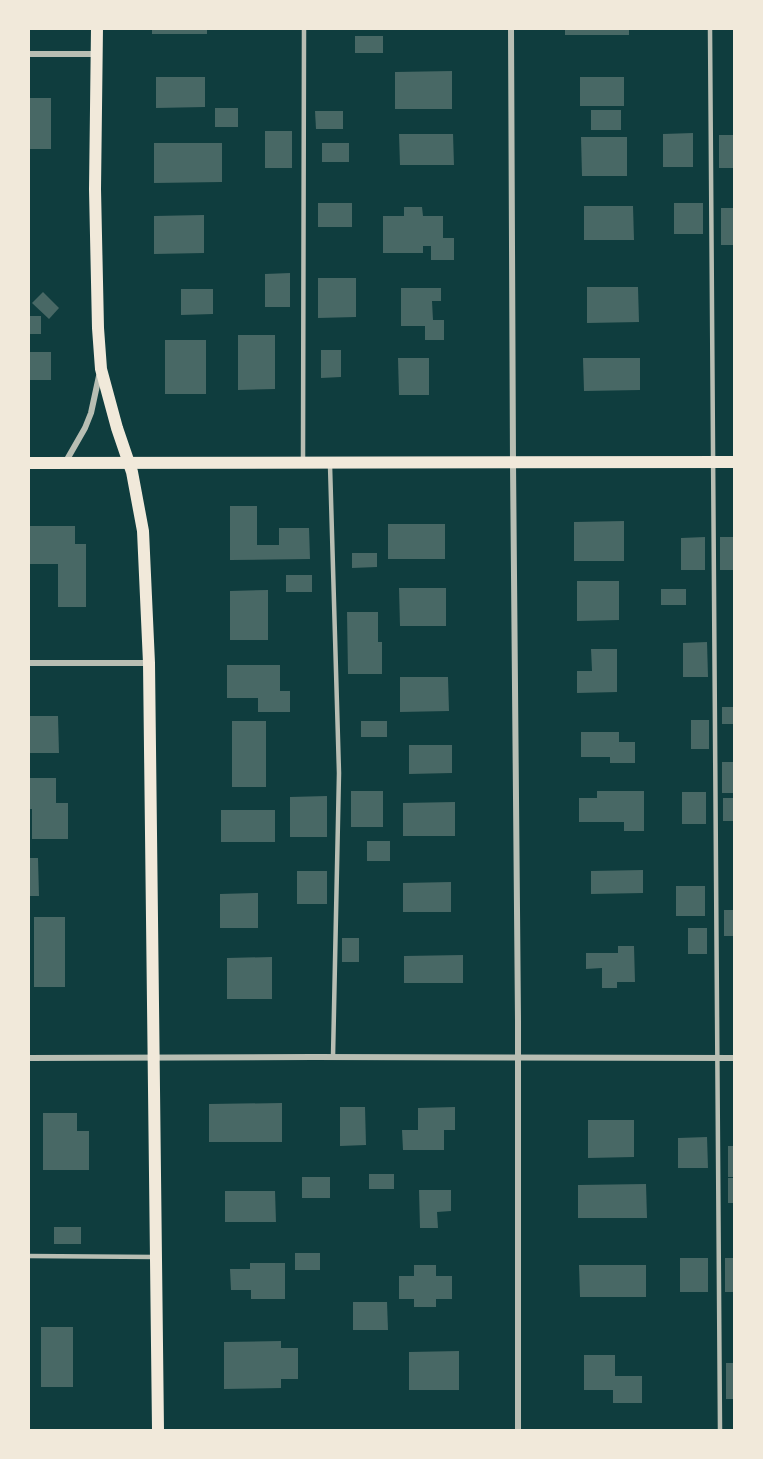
<svg xmlns="http://www.w3.org/2000/svg" width="763" height="1459" viewBox="0 0 763 1459" font-family="Cabin,sans-serif">
	<style>
		.building { fill: #486865 }
		.lines { fill: none; stroke-linecap: round; stroke-linejoin: round }
		.service { stroke: #b8beb3; stroke-width: 4.5 }
		.minor { stroke: #b8beb3; stroke-width: 6 }
		.secondary { stroke: #f1e9da; stroke-width: 12 }
	</style>
	<rect width="100%" height="100%" fill="#0f3d3e"/>
	<g class="building">
		<rect x="152" y="28" width="55" height="6"/>
		<rect x="565" y="28" width="64" height="7"/>
		<rect x="355" y="36" width="28" height="17"/>
		<polygon points="452,71 452,109 395,109 395,72"/>
		<polygon points="156,77 205,77 205,107 156,108"/>
		<rect x="580" y="77" width="44" height="29"/>
		<rect x="28" y="98" width="23" height="51"/>
		<rect x="215" y="108" width="23" height="19"/>
		<rect x="591" y="110" width="30" height="20"/>
		<polygon points="315,111 343,111 343,129 316,129"/>
		<rect x="265" y="131" width="27" height="37"/>
		<polygon points="693,133 693,167 663,167 663,134"/>
		<polygon points="399,134 453,134 454,165 400,165"/>
		<rect x="719" y="135" width="15" height="33"/>
		<polygon points="581,137 627,137 627,176 582,176"/>
		<polygon points="154,143 222,143 222,182 154,183"/>
		<rect x="322" y="143" width="27" height="19"/>
		<rect x="318" y="203" width="34" height="24"/>
		<rect x="674" y="203" width="29" height="31"/>
		<polygon points="584,206 633,206 634,240 584,240"/>
		<polygon points="404,207 422,207 423,216 443,216 443,238 454,238 454,260 431,260 431,246 423,246 423,253 383,253 383,216 404,216"/>
		<rect x="721" y="208" width="13" height="37"/>
		<polygon points="204,215 204,253 154,254 154,216"/>
		<polygon points="290,273 290,307 265,307 265,274"/>
		<polygon points="318,278 356,278 356,317 318,318"/>
		<polygon points="587,287 638,287 639,322 587,323"/>
		<polygon points="401,288 441,288 441,301 432,301 433,320 444,320 444,340 425,340 425,326 401,326"/>
		<polygon points="181,289 213,289 213,314 181,315"/>
		<polygon points="43,292 59,308 49,319 32,303"/>
		<rect x="28" y="316" width="13" height="18"/>
		<polygon points="238,335 275,335 275,389 238,390"/>
		<rect x="165" y="340" width="41" height="54"/>
		<polygon points="321,350 341,350 341,377 321,378"/>
		<rect x="28" y="352" width="23" height="28"/>
		<polygon points="398,358 429,358 429,395 399,395"/>
		<polygon points="583,358 640,358 640,390 584,391"/>
		<polygon points="230,506 257,506 257,545 279,545 279,528 309,528 310,559 230,560"/>
		<polygon points="624,521 624,561 574,561 574,522"/>
		<rect x="388" y="524" width="57" height="35"/>
		<polygon points="28,526 75,526 75,544 86,544 86,607 58,607 58,564 28,564"/>
		<polygon points="705,537 705,570 681,570 681,538"/>
		<rect x="720" y="537" width="14" height="33"/>
		<polygon points="352,553 377,553 377,567 352,568"/>
		<rect x="286" y="575" width="26" height="17"/>
		<polygon points="577,581 619,581 619,620 577,621"/>
		<polygon points="399,588 446,588 446,626 400,626"/>
		<rect x="661" y="589" width="25" height="16"/>
		<polygon points="268,590 268,640 230,640 230,591"/>
		<polygon points="347,612 378,612 378,642 382,642 382,674 348,674"/>
		<polygon points="707,642 708,677 683,677 683,643"/>
		<polygon points="591,649 617,649 617,692 577,693 577,671 592,671"/>
		<polygon points="227,665 280,665 280,691 290,691 290,712 258,712 258,698 227,698"/>
		<polygon points="400,677 448,677 449,711 400,712"/>
		<rect x="722" y="707" width="12" height="17"/>
		<polygon points="28,716 58,716 59,753 28,753"/>
		<rect x="691" y="720" width="18" height="29"/>
		<rect x="232" y="721" width="34" height="66"/>
		<rect x="361" y="721" width="26" height="16"/>
		<polygon points="581,732 619,732 619,742 635,742 635,763 610,763 610,757 581,757"/>
		<polygon points="409,745 452,745 452,773 409,774"/>
		<rect x="722" y="762" width="12" height="31"/>
		<polygon points="28,778 56,778 56,803 68,803 68,839 32,839 32,809 28,809"/>
		<rect x="351" y="791" width="32" height="36"/>
		<polygon points="597,791 644,791 644,831 624,831 624,822 579,822 579,798 597,798"/>
		<rect x="682" y="792" width="24" height="32"/>
		<polygon points="327,796 327,837 290,837 290,797"/>
		<rect x="723" y="798" width="11" height="23"/>
		<polygon points="455,802 455,836 403,836 403,803"/>
		<rect x="221" y="810" width="54" height="32"/>
		<rect x="367" y="841" width="23" height="20"/>
		<polygon points="28,858 38,858 39,896 28,896"/>
		<polygon points="643,870 643,893 591,894 591,871"/>
		<rect x="297" y="871" width="30" height="33"/>
		<polygon points="451,882 451,912 403,912 403,883"/>
		<rect x="676" y="886" width="29" height="30"/>
		<polygon points="258,893 258,928 220,928 220,894"/>
		<rect x="724" y="910" width="10" height="26"/>
		<rect x="34" y="917" width="31" height="70"/>
		<rect x="688" y="928" width="19" height="26"/>
		<rect x="342" y="938" width="17" height="24"/>
		<polygon points="618,946 634,946 635,982 617,982 617,988 602,988 602,968 586,969 586,953 618,953"/>
		<polygon points="463,955 463,983 404,983 404,956"/>
		<polygon points="272,957 272,999 227,999 227,958"/>
		<polygon points="282,1103 282,1142 209,1142 209,1104"/>
		<polygon points="340,1107 365,1107 366,1145 340,1146"/>
		<polygon points="455,1107 455,1130 444,1130 444,1150 403,1150 402,1130 418,1130 418,1108"/>
		<polygon points="43,1113 77,1113 77,1131 89,1131 89,1170 43,1170"/>
		<polygon points="588,1120 634,1120 634,1157 588,1158"/>
		<polygon points="707,1137 708,1168 678,1168 678,1138"/>
		<rect x="728" y="1146" width="6" height="31"/>
		<rect x="369" y="1174" width="25" height="15"/>
		<rect x="302" y="1177" width="28" height="21"/>
		<rect x="728" y="1178" width="6" height="25"/>
		<polygon points="646,1184 647,1218 578,1218 578,1185"/>
		<polygon points="419,1190 451,1190 451,1211 437,1212 438,1228 420,1228"/>
		<polygon points="225,1191 275,1191 276,1222 225,1222"/>
		<rect x="54" y="1227" width="27" height="17"/>
		<rect x="295" y="1253" width="25" height="17"/>
		<rect x="680" y="1258" width="28" height="34"/>
		<rect x="725" y="1258" width="9" height="34"/>
		<polygon points="250,1263 285,1263 285,1299 251,1299 251,1290 231,1290 230,1269 250,1269"/>
		<polygon points="414,1265 436,1265 436,1276 452,1276 452,1299 436,1299 436,1307 414,1307 414,1299 399,1299 399,1276 414,1276"/>
		<polygon points="579,1265 646,1265 646,1297 580,1297"/>
		<polygon points="353,1302 387,1302 388,1330 353,1330"/>
		<rect x="41" y="1327" width="32" height="60"/>
		<polygon points="281,1341 281,1348 298,1348 298,1379 281,1379 281,1388 224,1389 224,1342"/>
		<polygon points="459,1351 459,1390 409,1390 409,1352"/>
		<polygon points="584,1355 615,1355 615,1376 642,1376 642,1403 613,1403 613,1390 584,1390"/>
		<rect x="726" y="1363" width="8" height="36"/>
	</g>
	<g class="lines">
		<g class="service">
			<polyline points="710,28 720,1430"/>
			<polyline points="303,461 304,28"/>
			<polyline points="330,465 339,773 333,1057"/>
			<polyline points="28,1256 155,1257"/>
		</g>
		<g class="minor">
			<polyline points="511,28 513,463 518,1021 518,1430"/>
			<polyline points="28,54 97,54"/>
			<polyline points="65,463 85,428 91,413 99,376"/>
			<polyline points="28,663 149,663"/>
			<polyline points="28,1058 313,1057 734,1058"/>
		</g>
		<g class="secondary">
			<polyline points="97,28 95,189 98,328 101,369 117,428 132,472 143,531 149,663 158,1430"/>
			<polyline points="28,463 734,462"/>
		</g>
	</g>
	<rect width="763" height="1459" fill="none" stroke="#f1e9da" stroke-width="60"/>
</svg>
